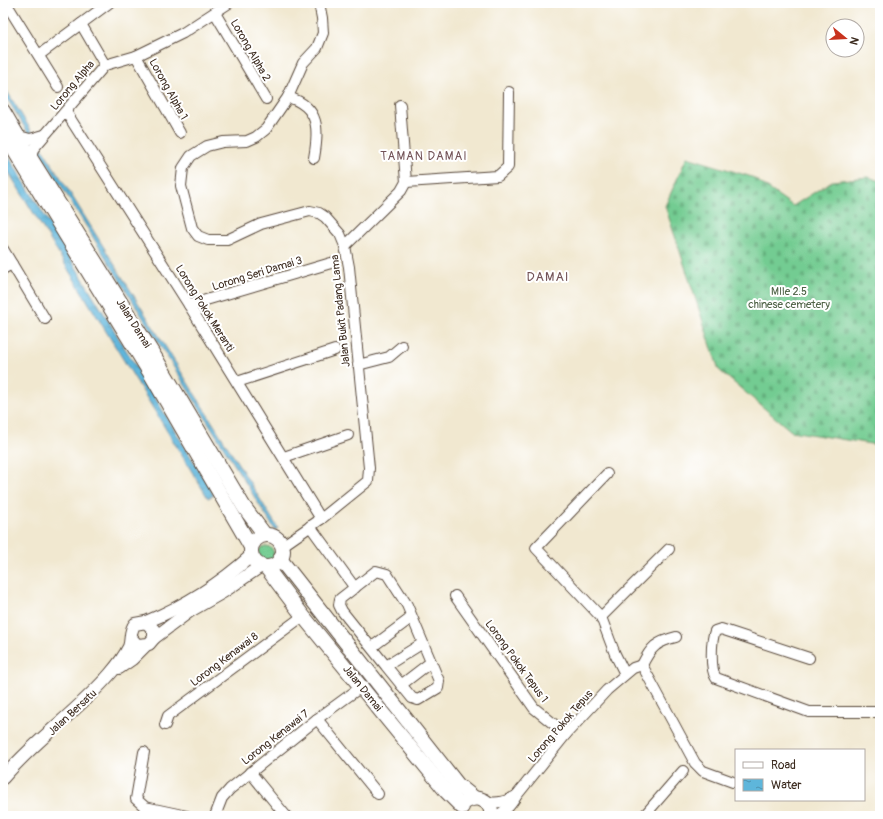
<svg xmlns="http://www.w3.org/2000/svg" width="883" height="819" viewBox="0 0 883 819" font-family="Pangolin,sans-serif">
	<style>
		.grass { fill: url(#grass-tufts); stroke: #577b58 }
		.cemetery { fill: url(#cemetery-stones); stroke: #577b58 }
		.water { fill: url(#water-ripples); stroke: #4c707c }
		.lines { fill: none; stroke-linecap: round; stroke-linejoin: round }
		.minor-casing { stroke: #564639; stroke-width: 12 }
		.tertiary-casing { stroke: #564639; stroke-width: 14 }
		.secondary-casing { stroke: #564639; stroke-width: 16 }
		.minor { stroke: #fff; stroke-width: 10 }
		.tertiary { stroke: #fff; stroke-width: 12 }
		.secondary { stroke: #fff; stroke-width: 14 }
		.labels { text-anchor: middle; stroke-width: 4; stroke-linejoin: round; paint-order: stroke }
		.street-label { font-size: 11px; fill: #3b2a1e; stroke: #fff }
		.park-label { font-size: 11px; fill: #4f6347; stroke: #fff }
		.neighbourhood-label { font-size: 12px; letter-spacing: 1px; fill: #735357; stroke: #fff }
		.quarter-label { font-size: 13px; letter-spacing: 1px; fill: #735357; stroke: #fff }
	</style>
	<defs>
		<pattern id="grass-tufts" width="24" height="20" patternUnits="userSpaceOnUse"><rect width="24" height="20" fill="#73cc92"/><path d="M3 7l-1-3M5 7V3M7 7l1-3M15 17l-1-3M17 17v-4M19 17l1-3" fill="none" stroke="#64af7d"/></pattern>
		<pattern id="cemetery-stones" width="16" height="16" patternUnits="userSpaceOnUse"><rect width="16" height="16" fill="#73cc92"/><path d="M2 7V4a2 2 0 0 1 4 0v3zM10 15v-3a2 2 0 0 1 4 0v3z" fill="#64af7d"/></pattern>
		<pattern id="water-ripples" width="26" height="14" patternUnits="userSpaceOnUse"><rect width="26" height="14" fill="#5eb6db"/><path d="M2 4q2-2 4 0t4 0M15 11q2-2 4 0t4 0" fill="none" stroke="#4f94b1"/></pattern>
	</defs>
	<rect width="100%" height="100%" fill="#fff"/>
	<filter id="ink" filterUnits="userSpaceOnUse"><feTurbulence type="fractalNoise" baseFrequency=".025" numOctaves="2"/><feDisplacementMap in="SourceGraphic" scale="8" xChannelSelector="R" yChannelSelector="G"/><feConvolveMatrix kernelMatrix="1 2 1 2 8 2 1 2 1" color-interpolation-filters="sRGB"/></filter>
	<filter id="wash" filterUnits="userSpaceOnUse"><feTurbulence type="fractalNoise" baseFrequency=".012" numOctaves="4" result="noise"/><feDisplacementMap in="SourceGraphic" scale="16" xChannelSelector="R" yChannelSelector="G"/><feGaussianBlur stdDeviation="0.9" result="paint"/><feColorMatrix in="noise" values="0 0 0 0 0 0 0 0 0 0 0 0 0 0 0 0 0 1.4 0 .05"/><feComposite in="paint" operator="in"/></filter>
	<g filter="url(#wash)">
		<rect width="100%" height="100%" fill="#f1e8d0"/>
		<circle class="grass" cx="266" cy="554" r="8"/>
		<polygon class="cemetery" points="687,157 752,177 793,206 832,181 868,177 880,181 880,443 877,445 791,431 719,370 665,206"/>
		<g class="water">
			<polygon points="3,85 278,528 275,530 27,131 3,92"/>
			<polygon points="3,147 214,495 208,498 3,163"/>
		</g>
	</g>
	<g filter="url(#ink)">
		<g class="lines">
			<defs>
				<g id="minor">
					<polyline points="6,3 58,87"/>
					<polyline points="215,13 266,99"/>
					<polyline points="81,24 105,65"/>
					<polyline points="39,55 109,3"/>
					<polyline points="136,56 180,133"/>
					<path d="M288 97C320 107 319 130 314 158"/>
					<polyline points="66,112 189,305 321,519"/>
					<polyline points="19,136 30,139 44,135"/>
					<polyline points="31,159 33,149 105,65 136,56 183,33 229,3"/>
					<polyline points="406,182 498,176 508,167 509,92"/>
					<polyline points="345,246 401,191 406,182 400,105"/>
					<polyline points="3,249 45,319"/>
					<polyline points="3,269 12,264"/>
					<polyline points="189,305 331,263"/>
					<polyline points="358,365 389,357 402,346"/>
					<polyline points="237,382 335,350"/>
					<polyline points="284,457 348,435"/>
					<polyline points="607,474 536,548 601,617 615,654 625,674"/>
					<polyline points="310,526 355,588"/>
					<polyline points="282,546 321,519 368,481 369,468 349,267 345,246 340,234 325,217 319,213 310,211 261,224 227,240 208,240 198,236 192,228 181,186 183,168 191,156 207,146 223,142 247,141 256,137 266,129 288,97 303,63 317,48 323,33 322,18 319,3"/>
					<polyline points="455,596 534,708 566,734"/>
					<polyline points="601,617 669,549"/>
					<polyline points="372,647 411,618"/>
					<path d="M809 658 721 629 715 631C711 641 710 669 716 678L809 712H880"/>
					<polyline points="642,665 695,763 703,771 733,782"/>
					<polyline points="386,666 412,698 418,700 438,688 439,681 407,605 387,574 376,571 340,599 339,605 342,611 386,666 423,643"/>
					<polyline points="401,685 431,662"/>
					<polyline points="317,719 378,794"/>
					<polyline points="165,725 168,716 303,616"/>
					<polyline points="144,752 136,799 145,807 187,816"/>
					<polyline points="250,772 286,816"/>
					<path d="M488 802C499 804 506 801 516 796"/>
					<polyline points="215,816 222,798 230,789 317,719 361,687"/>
					<path d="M496 816C506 811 511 805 517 795L566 734 607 690 633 668 642 665C651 647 656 642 676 637"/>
					<polyline points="644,816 683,771"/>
				</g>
				<g id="tertiary">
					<path d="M146 622C185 606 221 583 252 555"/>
					<polyline points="154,638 190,611 223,592 261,566"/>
					<polyline points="119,668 132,659 145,646"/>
					<path d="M3 778C35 740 77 712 110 674 117 666 124 657 129 647 132 639 129 631 135 624L146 622 154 630V638L149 644 137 645 132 639"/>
				</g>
				<g id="secondary">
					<polyline points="3,111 31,159 156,359 244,507 265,535"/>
					<polyline points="3,132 149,371 251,547"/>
					<circle cx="267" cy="551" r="16"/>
					<polyline points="280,559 458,785 474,798"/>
					<polyline points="266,567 303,616 446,791 462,807"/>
					<path d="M467 801C478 795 493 801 491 816"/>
				</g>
			</defs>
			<use href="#minor" class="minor-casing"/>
			<use href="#tertiary" class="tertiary-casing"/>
			<use href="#secondary" class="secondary-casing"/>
			<use href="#minor" class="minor"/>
			<use href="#tertiary" class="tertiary"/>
			<use href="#secondary" class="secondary"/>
		</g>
	</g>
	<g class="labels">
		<g class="street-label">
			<text transform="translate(251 50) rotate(60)" y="4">Lorong Alpha 2</text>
			<text transform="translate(72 85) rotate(-50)" y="4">Lorong Alpha</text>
			<text transform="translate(169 89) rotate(61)" y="4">Lorong Alpha 1</text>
			<text transform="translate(257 273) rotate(-17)" y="4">Lorong Seri Damai 3</text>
			<text transform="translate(205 308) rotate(58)" y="4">Lorong Pokok Meranti</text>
			<text transform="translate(340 311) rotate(-96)" y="4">Jalan Bukit Padang Lama</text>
			<text transform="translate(134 323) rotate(58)" y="4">Jalan Damai</text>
			<text transform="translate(224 659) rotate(-37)" y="4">Lorong Kenawai 8</text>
			<text transform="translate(517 661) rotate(54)" y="4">Lorong Pokok Tepus 1</text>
			<text transform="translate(363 688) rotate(51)" y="4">Jalan Damai</text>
			<text transform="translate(72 712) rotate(-43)" y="4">Jalan Bersatu</text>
			<text transform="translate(560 726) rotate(-49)" y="4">Lorong Pokok Tepus</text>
			<text transform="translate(275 737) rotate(-38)" y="4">Lorong Kenawai 7</text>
		</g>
		<g class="park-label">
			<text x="789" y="295">MIle 2.5<tspan x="789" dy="13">chinese cemetery</tspan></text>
		</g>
		<g class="neighbourhood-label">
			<text x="424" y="160">TAMAN DAMAI</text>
		</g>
		<g class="quarter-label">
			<text x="548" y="281">DAMAI</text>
		</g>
	</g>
	<rect width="883" height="819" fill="none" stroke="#fff" stroke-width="16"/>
	<rect x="735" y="749" width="130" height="52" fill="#ffffff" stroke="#b1aaa5"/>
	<rect x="743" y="762" width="20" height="6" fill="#ffffff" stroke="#b1aaa5"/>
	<text x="771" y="769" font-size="12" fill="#3b2a1e">Road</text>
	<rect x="743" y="779" width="20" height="12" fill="url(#water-ripples)" stroke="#b1aaa5"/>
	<text x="771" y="789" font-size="12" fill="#3b2a1e">Water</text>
	<g transform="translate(845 38) rotate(108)"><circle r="19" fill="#ffffff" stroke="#b1aaa5"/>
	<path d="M0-3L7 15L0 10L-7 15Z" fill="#c8321e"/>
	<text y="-6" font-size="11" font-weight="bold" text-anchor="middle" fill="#3b2a1e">N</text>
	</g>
</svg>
